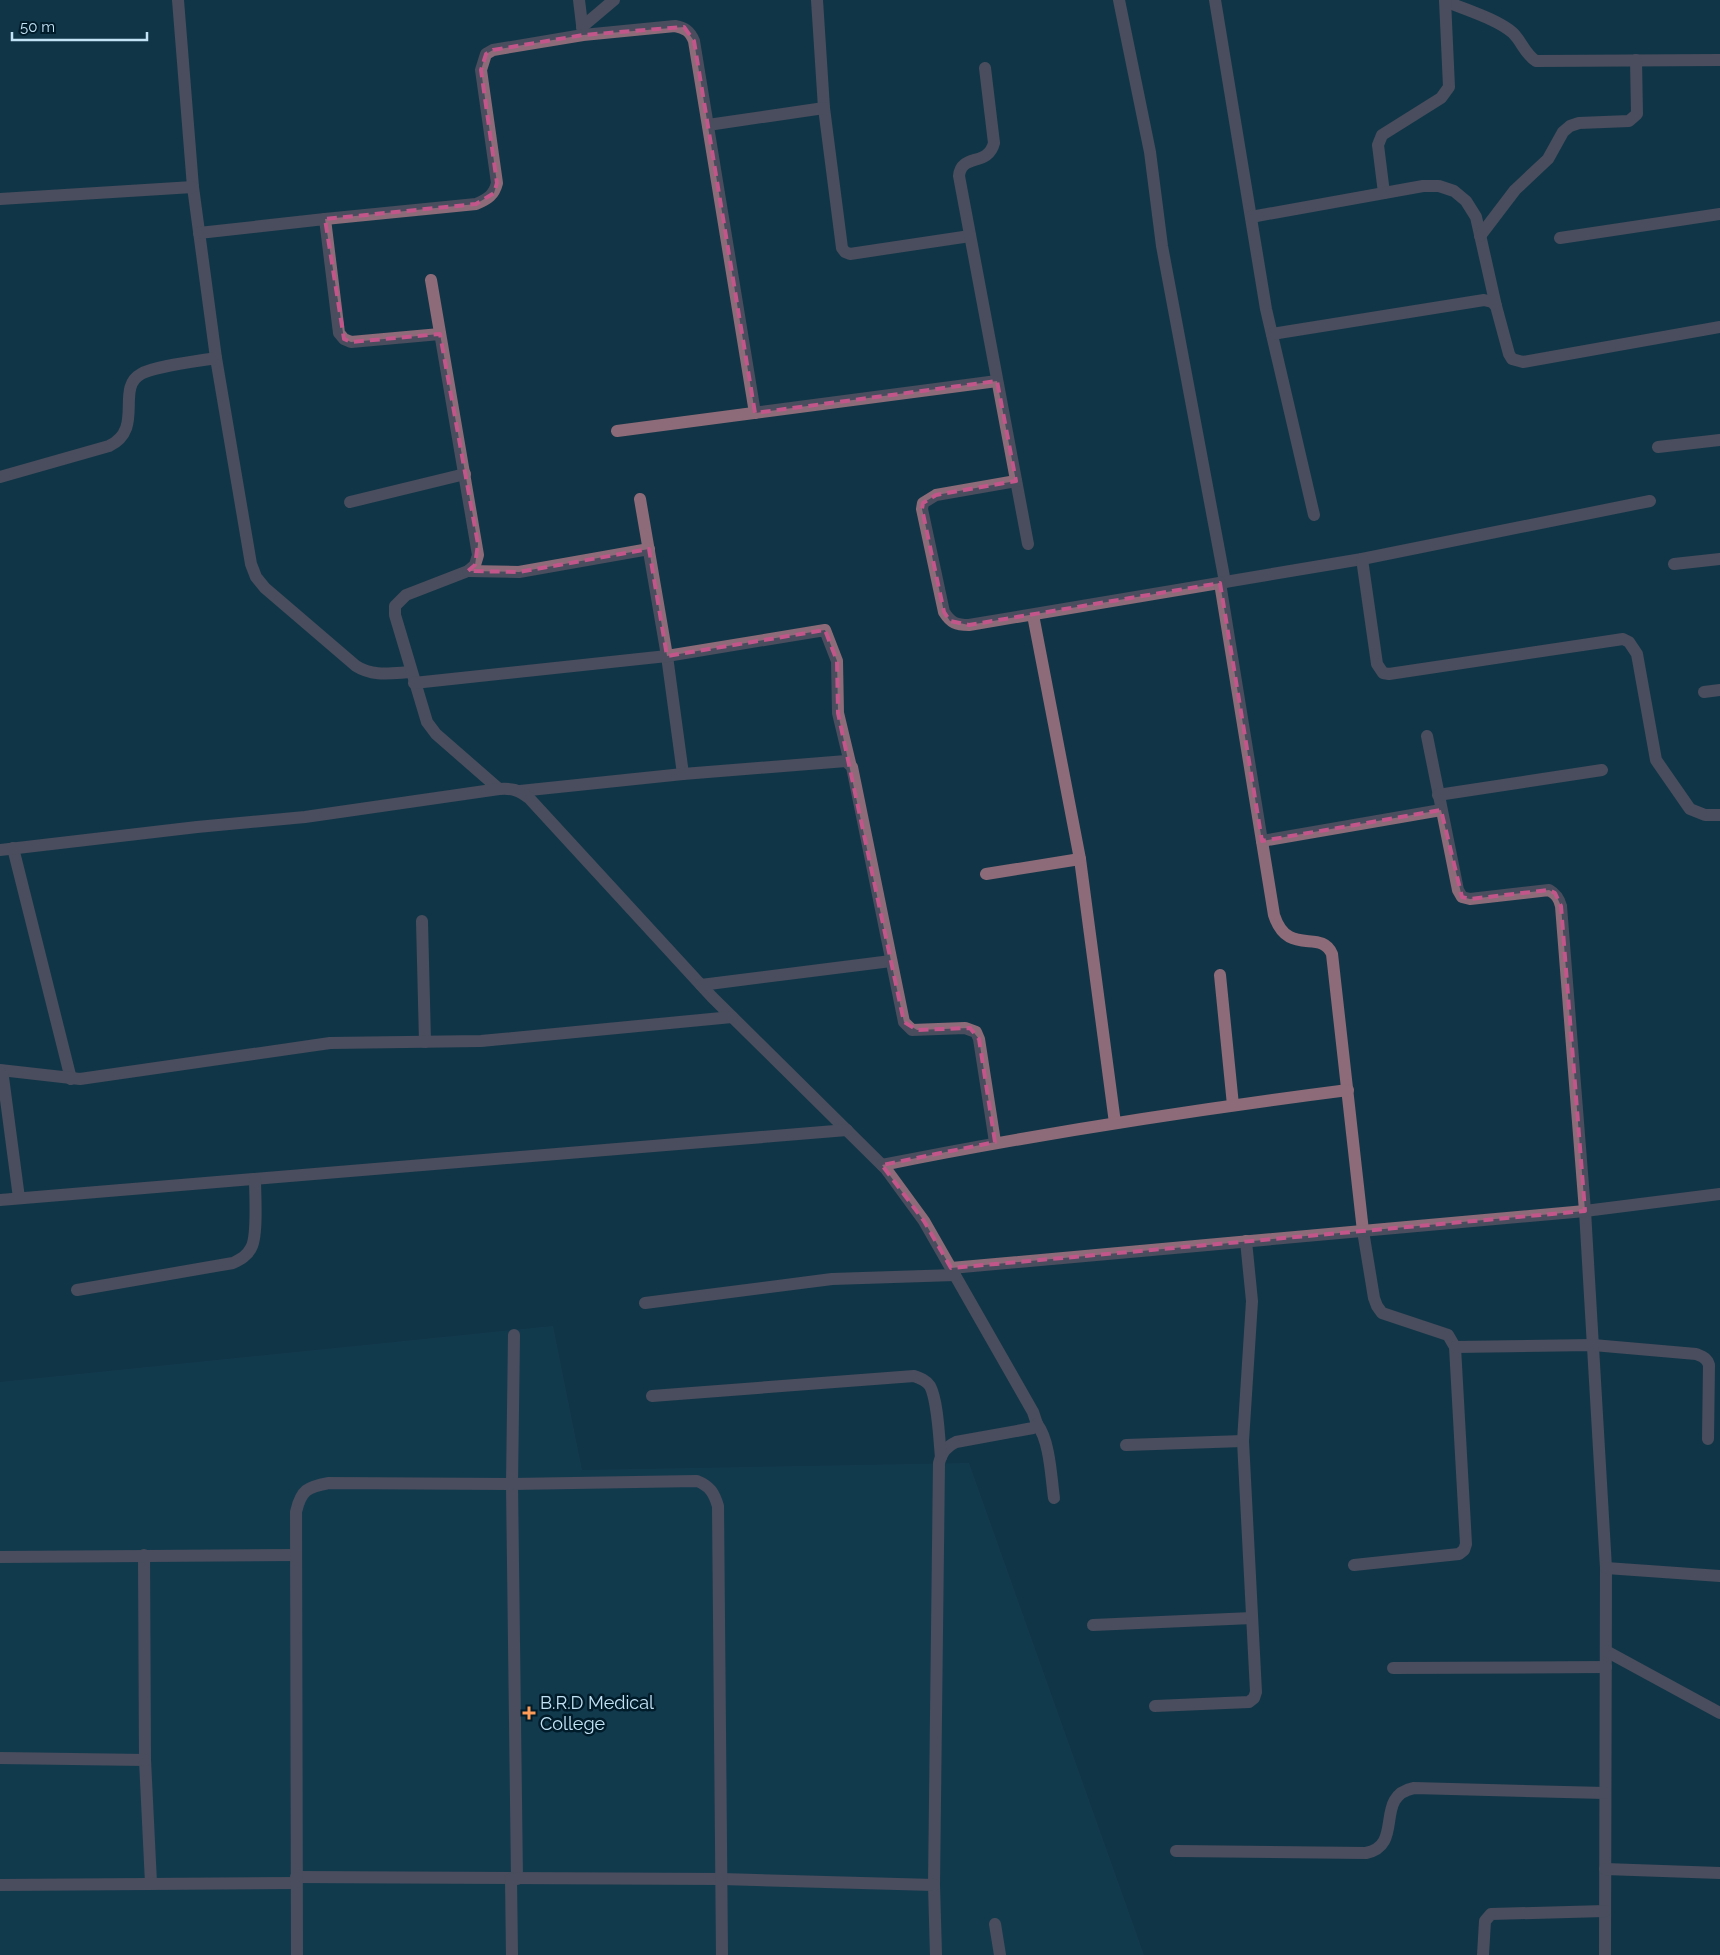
<svg xmlns="http://www.w3.org/2000/svg" width="1720" height="1955" viewBox="0 0 1720 1955" font-family="Raleway,sans-serif">
	<style>
		.built { fill: #164055 }
		.lines { fill: none; stroke-linecap: round; stroke-linejoin: round }
		.minor { stroke: #8e6b78; stroke-width: 12 }
		.marked { fill: none; stroke: #c2558a; stroke-width: 4; stroke-dasharray: 10 6; stroke-linejoin: round }
		.poi-dot { fill: #fe9c57; stroke: #001b29; stroke-width: 2 }
		.labels { text-anchor: middle; stroke-width: 5; stroke-linejoin: round; paint-order: stroke }
		.poi-label { font-size: 18px; fill: #c2e3f6; stroke: #001b29; text-anchor: start }
	</style>
	<rect width="100%" height="100%" fill="#113547"/>
	<polygon class="built" points="553,1326 582,1470 969,1463 1144,1955 0,1955 0,1382"/>
	<g class="lines">
		<g class="minor">
			<path d="M178 0 193 187 216 358 251 564 256 577 265 588 356 666C373 677 392 673 411 672"/>
			<polyline points="579,0 583,33"/>
			<polyline points="817,0 824,108 842,248 845,252 850,254 970,236"/>
			<polyline points="1119,0 1150,152 1162,246 1225,582"/>
			<polyline points="1215,0 1266,309 1314,515"/>
			<path d="M1445 1C1466 10 1497 19 1513 33 1522 42 1525 54 1536 61L1720 60"/>
			<polyline points="582,27 614,0"/>
			<path d="M985 68 994 143C988 167 961 153 959 176L1028 544"/>
			<polyline points="708,125 824,108"/>
			<polyline points="1384,193 1378,145 1382,135 1441,98 1449,87 1445,0"/>
			<polyline points="0,199 193,187"/>
			<polyline points="1251,217 1423,186 1439,186 1454,191 1466,201 1476,217 1496,306"/>
			<polyline points="325,219 339,333 344,339 351,342 440,334"/>
			<path d="M199 233 325 219 476 204C488 199 494 195 497 183L481 70 486 54 493 50 583 35 675 26C685 28 690 31 694 41L755 413"/>
			<polyline points="1480,236 1515,190 1548,159 1563,132 1570,126 1579,123 1629,121 1637,114 1636,60"/>
			<polyline points="1560,238 1720,214"/>
			<polyline points="431,280 478,555 475,565 468,571 406,595 395,606 395,615 427,722 436,734 499,789"/>
			<polyline points="1272,334 1484,300 1492,302 1496,306 1509,354 1512,359 1523,362 1720,327"/>
			<polyline points="617,431 997,381"/>
			<polyline points="1658,447 1720,440"/>
			<path d="M0 477 109 446C145 429 115 388 141 374 154 366 199 361 216 358"/>
			<path d="M1016 481 936 495 923 503 922 509 944 612C951 623 956 625 969 625L1362 559 1650 501"/>
			<polyline points="640,499 667,656 683,774"/>
			<polyline points="350,502 465,474"/>
			<polyline points="1362,559 1377,664 1383,673 1389,674 1623,639 1629,642 1637,654 1656,760 1690,809 1705,815 1720,815"/>
			<polyline points="1674,564 1720,559"/>
			<polyline points="468,571 519,572 649,549"/>
			<path d="M1220 583 1274 915C1288 958 1321 928 1332 954L1363 1231 1374 1298 1377 1306 1382 1313 1448 1335 1455 1347 1466 1544 1464 1550 1459 1554 1354 1565"/>
			<polyline points="1033,615 1080,859 1115,1123"/>
			<polyline points="414,683 667,656 825,630 837,661 838,713 850,763"/>
			<polyline points="1704,692 1720,690"/>
			<path d="M1427 736 1458 890 1462 897 1470 899 1549 890C1556 894 1559 898 1561 906L1585 1211 1606 1568 1605 1955"/>
			<polyline points="520,791 683,774 846,761 852,767 904,1022 912,1030 965,1028 976,1032 979,1039 995,1142"/>
			<polyline points="1438,795 1602,770"/>
			<polyline points="1262,841 1441,810"/>
			<polyline points="13,848 71,1079"/>
			<path d="M0 850 197 827 305 817 499 789C512 788 519 790 529 798L712 997 886 1169 924 1221 1033 1412 1037 1424 1033 1428 956 1442C946 1447 942 1452 939 1463L934 1885 936 1955"/>
			<polyline points="986,874 1080,859"/>
			<polyline points="422,921 425,1042"/>
			<polyline points="1220,975 1233,1105"/>
			<polyline points="701,985 891,961"/>
			<polyline points="0,1070 80,1079 330,1043 481,1041 732,1017"/>
			<polyline points="0,1072 3,1077 19,1198"/>
			<path d="M882 1165C1036 1134 1192 1110 1348 1090"/>
			<polyline points="0,1200 847,1130"/>
			<polyline points="951,1268 1585,1211 1720,1194"/>
			<path d="M77 1290 233 1263C241 1259 247 1256 251 1248 258 1237 255 1193 255 1179"/>
			<polyline points="645,1303 832,1279 955,1275"/>
			<polyline points="514,1335 512,1484 517,1879"/>
			<path d="M1455 1347 1593 1345 1696 1354C1703 1357 1707 1358 1709 1365L1708 1439"/>
			<path d="M652 1396 914 1376C920 1378 926 1380 930 1386 938 1401 939 1439 941 1457"/>
			<path d="M1037 1424C1050 1441 1051 1477 1054 1498"/>
			<polyline points="1126,1445 1243,1441"/>
			<polyline points="144,1555 145,1760 151,1883"/>
			<polyline points="0,1557 296,1555"/>
			<polyline points="1606,1568 1720,1576"/>
			<polyline points="1093,1625 1252,1618"/>
			<polyline points="1606,1651 1720,1713"/>
			<polyline points="1393,1668 1606,1667"/>
			<polyline points="1155,1706 1249,1702 1254,1698 1256,1692 1243,1441 1252,1301 1246,1241"/>
			<polyline points="0,1758 145,1760"/>
			<path d="M1176 1851 1366 1853C1405 1845 1373 1796 1414 1788L1605 1793"/>
			<polyline points="1605,1869 1720,1873"/>
			<polyline points="296,1877 722,1879 934,1885"/>
			<polyline points="511,1879 512,1955"/>
			<polyline points="0,1885 296,1883"/>
			<polyline points="995,1924 1000,1955"/>
			<path d="M297 1955 296 1512C301 1490 307 1487 329 1483L512 1484 697 1481C710 1486 714 1493 718 1506L722 1955"/>
			<polyline points="1483,1955 1485,1921 1491,1914 1605,1911"/>
		</g>
	</g>
	<path d="M0 0H1720V1955H0ZM684 27 694 41 755 413 997 381 1016 481 936 495 923 503 922 509 944 612 950 621 969 625 1220 583 1262 841 1441 810 1462 897 1470 899 1549 890 1555 893 1561 906 1585 1211 951 1268 924 1221 882 1165 995 1142 979 1039 970 1028 917 1030 904 1022 838 713 837 661 825 630 667 656 649 549 519 572 468 571 475 565 478 544 440 334 351 342 344 339 325 219 476 204 494 193 497 183 481 70 486 54 493 50 583 35Z" fill="#113547" fill-opacity=".55" fill-rule="evenodd"/>
	<path class="marked" d="M684 27 694 41 755 413 997 381 1016 481 936 495 923 503 922 509 944 612 950 621 969 625 1220 583 1262 841 1441 810 1462 897 1470 899 1549 890 1555 893 1561 906 1585 1211 951 1268 924 1221 882 1165 995 1142 979 1039 970 1028 917 1030 904 1022 838 713 837 661 825 630 667 656 649 549 519 572 468 571 475 565 478 544 440 334 351 342 344 339 325 219 476 204 494 193 497 183 481 70 486 54 493 50 583 35Z"/>
	<path class="poi-dot" d="M526.5 1705.5h5v5h5v5h-5v5h-5v-5h-5v-5h5z"/>
	<g class="labels">
		<g class="poi-label">
			<text x="540" y="1709">B.R.D Medical<tspan x="540" dy="21">College</tspan></text>
		</g>
	</g>
	<path d="M12 32v8h135v-8" fill="none" stroke="#c2e3f6" stroke-width="2.5"/>
	<text x="20" y="32" font-size="15" fill="#c2e3f6" stroke="#001b29" stroke-width="4" paint-order="stroke">50 m</text>
</svg>
